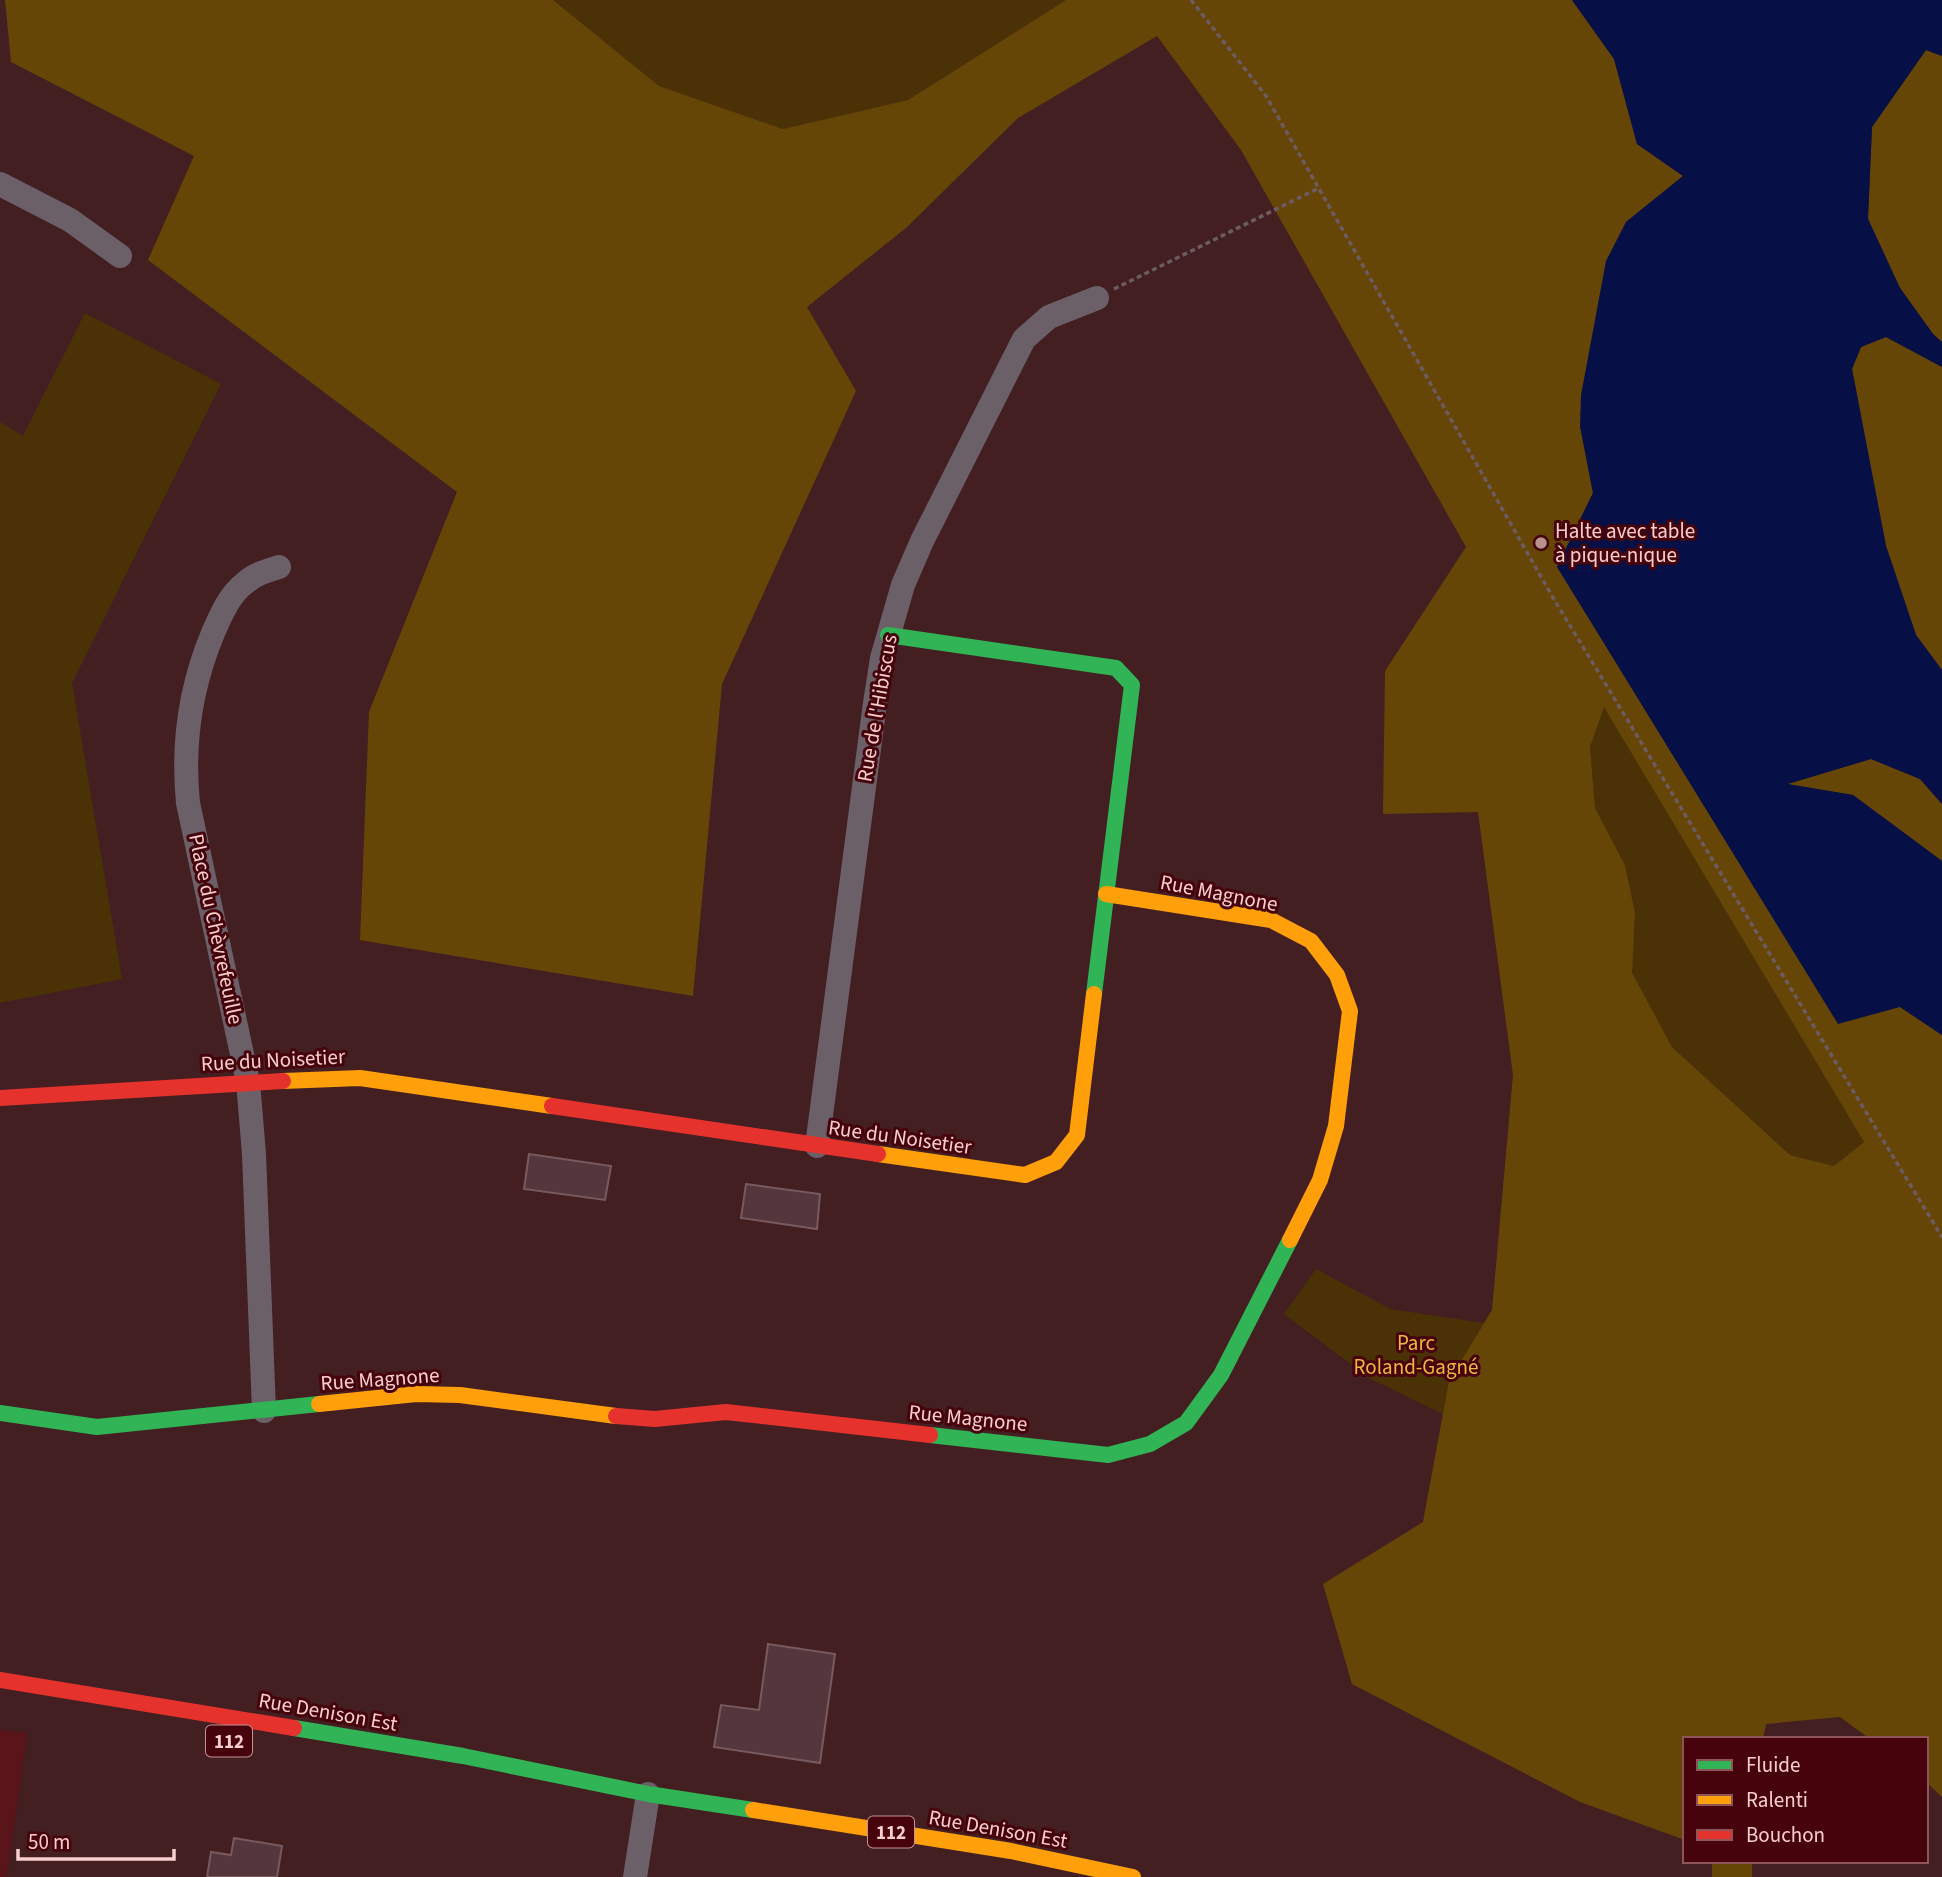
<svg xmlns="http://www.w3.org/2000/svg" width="1942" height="1877" viewBox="0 0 1942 1877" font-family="'Source Sans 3',sans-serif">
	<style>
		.built { fill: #59151a }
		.green { fill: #4b3206 }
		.forest { fill: #664606; fill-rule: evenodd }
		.water { fill: #061046 }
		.building { fill: #55363c; stroke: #77595e; stroke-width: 2 }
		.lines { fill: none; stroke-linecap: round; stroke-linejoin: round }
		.path { stroke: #6c5b61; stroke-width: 3.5; stroke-dasharray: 5 3.5; stroke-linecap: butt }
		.street { stroke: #6c6068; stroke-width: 24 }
		.fast { stroke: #30b455; stroke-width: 16 }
		.slow { stroke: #ff9f0a; stroke-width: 16 }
		.jam { stroke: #e5322d; stroke-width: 16 }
		.poi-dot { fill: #b99191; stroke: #46030c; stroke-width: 2.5 }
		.labels { text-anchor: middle; stroke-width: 6; stroke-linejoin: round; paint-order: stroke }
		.shield { fill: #46030c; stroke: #c39293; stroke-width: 2 }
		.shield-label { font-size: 19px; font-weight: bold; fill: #f9cfcd }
		.poi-label { font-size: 21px; fill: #f9cfcd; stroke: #46030c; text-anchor: start }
		.street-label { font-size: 21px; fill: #f9cfcd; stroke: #46030c }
		.park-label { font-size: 21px; fill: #efb644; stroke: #46030c }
	</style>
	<rect width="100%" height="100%" fill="#431f22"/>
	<polygon class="built" points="0,1730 27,1733 7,1877 0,1877"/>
	<g class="green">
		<polygon points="553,0 1066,0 908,100 783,129 659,86"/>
		<polygon points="85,313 221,384 72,683 122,979 0,1003 0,422 23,436"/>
		<polygon points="1604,706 1864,1142 1834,1166 1790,1155 1672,1047 1631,972 1635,913 1625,865 1595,808 1590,747"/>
		<polygon points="1316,1269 1390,1309 1484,1323 1449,1381 1443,1414 1371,1379 1284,1314"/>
	</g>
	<g class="forest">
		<path d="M5 0H553L659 86 783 129 908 100 1066 0H1572L1614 59 1637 144 1683 176 1626 222 1580 426 1593 493 1557 567 1900 1007 1942 1035V1797L1926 1782V1739H1870L1840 1717 1766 1724 1763 1739H1685V1840L1580 1802 1352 1684 1323 1584 1423 1522 1449 1381 1492 1310 1513 1075 1478 812 1383 814 1385 671 1466 547 1241 150 1157 36 1018 118 906 228 807 307 856 391 722 684 693 996 360 940 369 712 457 492 148 260 194 156 11 62ZM1604 707 1864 1142 1834 1166 1790 1155 1672 1047 1632 973 1635 913 1625 865 1595 808 1590 747Z"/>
		<polygon points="1926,50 1942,56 1942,342 1933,334 1900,288 1868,219 1872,127"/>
		<polygon points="1886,337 1942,367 1942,670 1916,635 1886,546 1852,369 1861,347"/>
		<polygon points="1871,759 1920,779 1942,804 1942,861 1853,795 1786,784"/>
		<rect x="1712" y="1861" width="40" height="16"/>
	</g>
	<polygon class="water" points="1572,0 1942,0 1942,56 1926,50 1872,127 1868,219 1900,288 1933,334 1942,342 1942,367 1886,337 1861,347 1852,369 1886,546 1916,635 1942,670 1942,804 1920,779 1871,759 1788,784 1853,795 1942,861 1942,1035 1900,1007 1838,1024 1557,567 1593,493 1580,426 1581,395 1606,261 1626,222 1683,176 1637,144 1614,59"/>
	<g class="building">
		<polygon points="529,1154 611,1166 605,1200 524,1189"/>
		<polygon points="746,1184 820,1194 817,1229 741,1218"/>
		<polygon points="768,1644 835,1654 820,1763 714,1747 721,1705 759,1710"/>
		<polygon points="234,1838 282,1846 277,1877 207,1877 211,1852 231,1855"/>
	</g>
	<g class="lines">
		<g class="path">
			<polyline points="1191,0 1266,96 1552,596 1942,1237"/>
			<polyline points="1114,289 1319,188"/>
		</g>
		<g class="street">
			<polyline points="0,184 70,220 120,256"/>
			<polyline points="817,1146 875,703 882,658 903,585 922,541 1024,339 1049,317 1097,298"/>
			<path d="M264 1411 254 1154 248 1082 188 803C182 743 190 688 213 633 221 615 229 595 245 583 255 574 266 571 279 567"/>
			<polyline points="635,1877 648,1794"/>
		</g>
		<g class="fast">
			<polyline points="888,635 1116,668 1132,685 1094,994"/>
			<polyline points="0,1413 97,1427 319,1404"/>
			<polyline points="930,1435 1108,1455 1150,1444 1186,1423 1221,1375 1290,1240"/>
			<polyline points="294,1728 463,1756 648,1794 753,1810"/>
		</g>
		<g class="slow">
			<polyline points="1106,894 1271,920 1311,941 1337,975 1350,1011 1336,1126 1320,1180 1290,1240"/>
			<polyline points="283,1081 360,1078 552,1106"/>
			<polyline points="878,1154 1025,1175 1056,1162 1077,1135 1094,994"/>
			<polyline points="319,1404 416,1394 460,1395 616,1416"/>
			<polyline points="753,1810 1011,1851 1133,1877"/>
		</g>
		<g class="jam">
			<polyline points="0,1098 283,1081"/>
			<polyline points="552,1106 878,1154"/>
			<polyline points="616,1416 655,1419 726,1412 930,1435"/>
			<polyline points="0,1680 294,1728"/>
		</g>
	</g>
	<circle class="poi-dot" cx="1541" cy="543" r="7"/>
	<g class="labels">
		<g class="shield">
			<rect x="206" y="1725.5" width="46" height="31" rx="5"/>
			<rect x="868" y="1816.5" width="46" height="31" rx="5"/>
		</g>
		<g class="shield-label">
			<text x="229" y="1748">112</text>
			<text x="891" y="1839">112</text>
		</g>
		<g class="poi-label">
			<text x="1555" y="538">Halte avec table<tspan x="1555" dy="24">à pique-nique</tspan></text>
		</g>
		<g class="street-label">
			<text transform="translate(877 708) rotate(-80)" y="7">Rue de l'Hibiscus</text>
			<text transform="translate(1219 893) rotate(11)" y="7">Rue Magnone</text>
			<text transform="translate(216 929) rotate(78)" y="7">Place du Chèvrefeuille</text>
			<text transform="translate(273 1060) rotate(-3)" y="7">Rue du Noisetier</text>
			<text transform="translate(900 1137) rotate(8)" y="7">Rue du Noisetier</text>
			<text transform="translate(380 1379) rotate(-4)" y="7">Rue Magnone</text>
			<text transform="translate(968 1418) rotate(6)" y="7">Rue Magnone</text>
			<text transform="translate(328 1712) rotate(10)" y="7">Rue Denison Est</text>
			<text transform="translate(998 1829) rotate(10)" y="7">Rue Denison Est</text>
		</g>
		<g class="park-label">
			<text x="1416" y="1350">Parc<tspan x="1416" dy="24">Roland-Gagné</tspan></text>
		</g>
	</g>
	<rect x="1683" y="1737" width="245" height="126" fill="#46030c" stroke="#8e5559" stroke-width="2"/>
	<rect x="1697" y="1760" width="35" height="10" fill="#30b455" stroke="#8e5559" stroke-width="2"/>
	<text x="1746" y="1772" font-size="21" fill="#f9cfcd">Fluide</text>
	<rect x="1697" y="1795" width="35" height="10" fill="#ff9f0a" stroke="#8e5559" stroke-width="2"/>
	<text x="1746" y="1807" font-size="21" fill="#f9cfcd">Ralenti</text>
	<rect x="1697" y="1830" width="35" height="10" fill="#e5322d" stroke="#8e5559" stroke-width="2"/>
	<text x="1746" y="1842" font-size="21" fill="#f9cfcd">Bouchon</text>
	<path d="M18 1849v10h156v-10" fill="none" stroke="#f9cfcd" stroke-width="3.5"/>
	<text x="28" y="1849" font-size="21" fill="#f9cfcd" stroke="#46030c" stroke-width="5" paint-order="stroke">50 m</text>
</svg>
